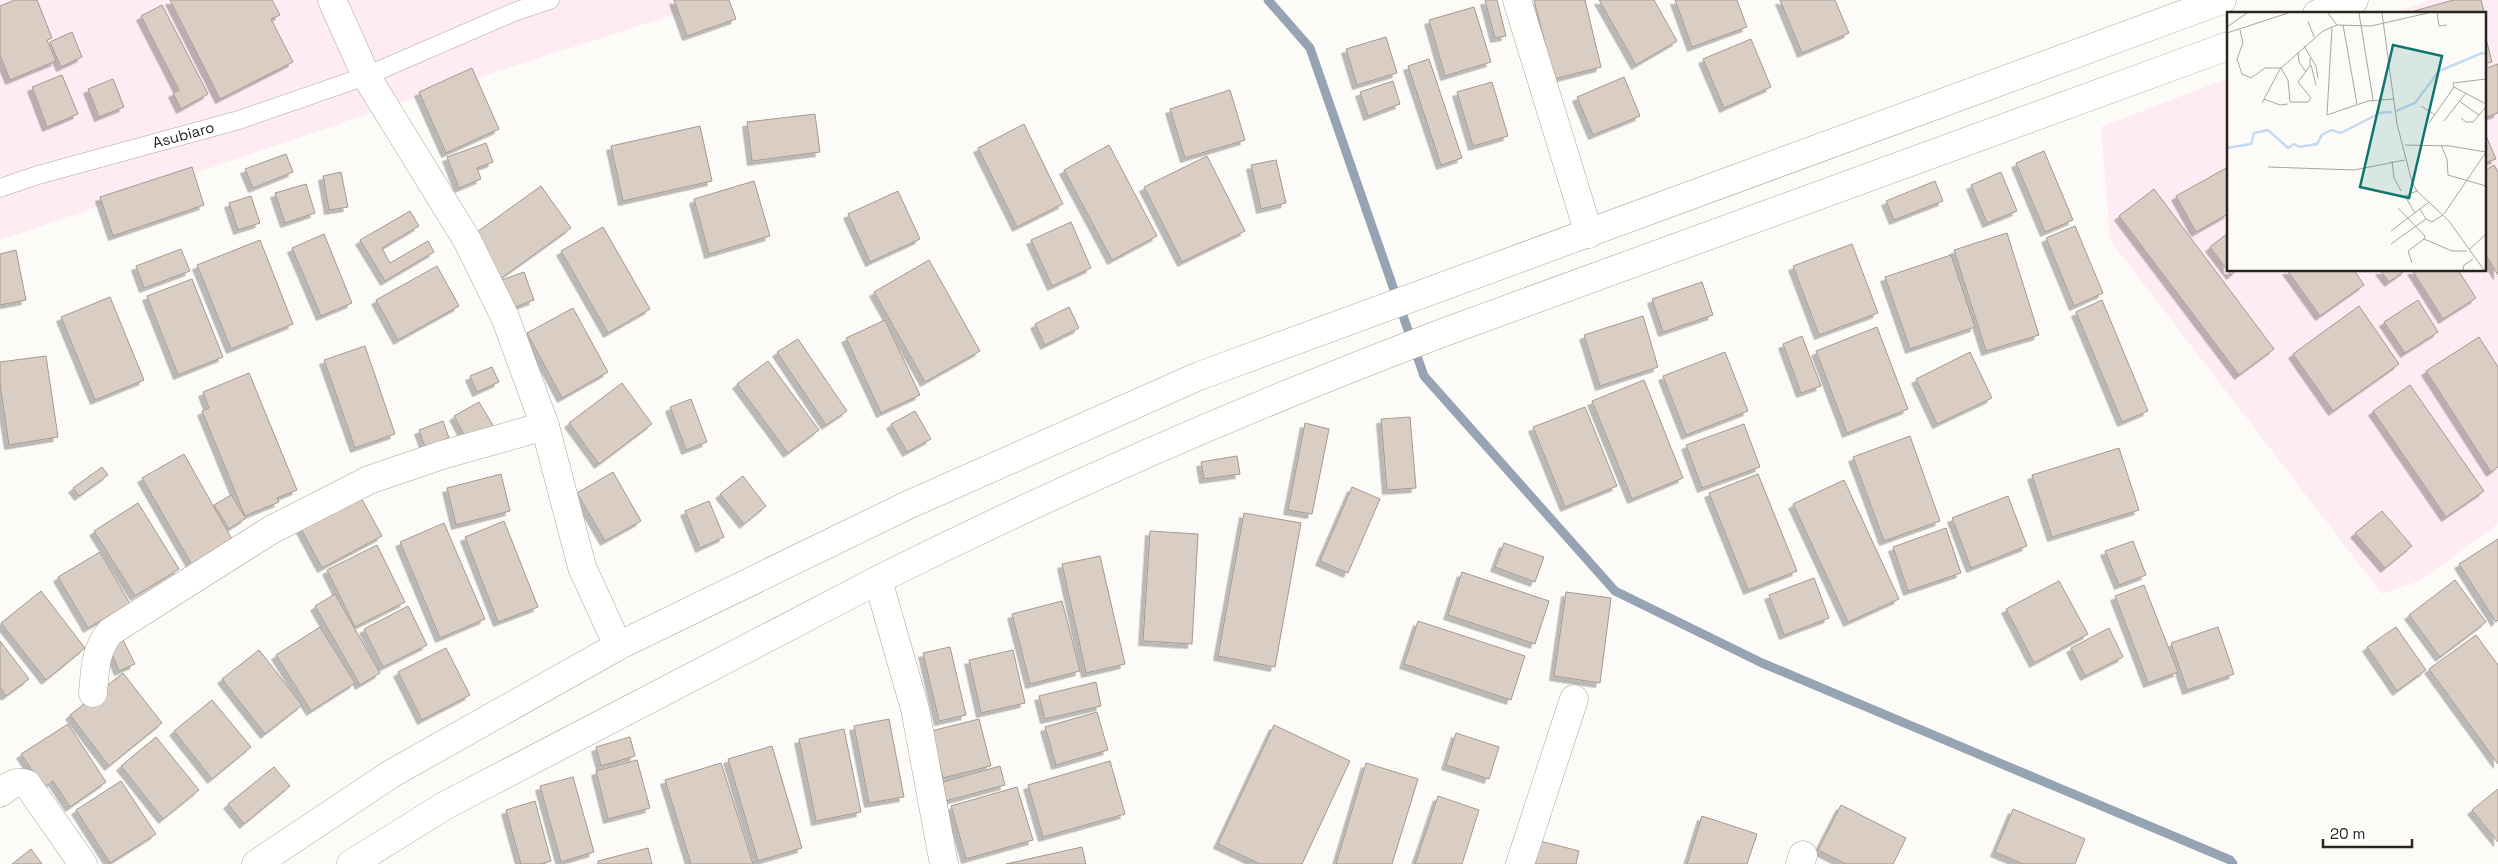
<svg xmlns="http://www.w3.org/2000/svg" width="2498" height="864" viewBox="0 0 2498 864" font-family="'Space Grotesk',sans-serif">
	<style>
		.medical { fill: #ffebf3 }
		.lines { fill: none; stroke-linecap: round; stroke-linejoin: round }
		.stream { stroke: #95a3b3; stroke-width: 9 }
		.building { fill: #dacec4; stroke: #a4998f; filter: url(#shadow) }
		.lane-casing { stroke: #aea298; stroke-width: 19 }
		.street-casing { stroke: #aea298; stroke-width: 29 }
		.primary-casing { stroke: #aea298; stroke-width: 29 }
		.lane { stroke: #fff; stroke-width: 18 }
		.street { stroke: #fff; stroke-width: 28 }
		.primary { stroke: #fff; stroke-width: 28 }
		.labels { text-anchor: middle; stroke-width: 4.5; stroke-linejoin: round; paint-order: stroke }
		.street-label { font-size: 15px; fill: #282420; stroke: #fff }
		.inset-river { fill: none; stroke: #c4daf2; stroke-width: 2.5 }
		.inset-road { fill: none; stroke: #a8a5a2; stroke-width: 1 }
		.view { fill: #0f766e; fill-opacity: 0.15; stroke: #0f766e; stroke-width: 2.5 }
		.inset-edge { fill: none; stroke: #282420; stroke-width: 2.5 }
	</style>
	<defs>
		<filter id="shadow"><feDropShadow dx="-4.5" dy="4.5" stdDeviation="0" flood-color="#0004"/></filter>
	</defs>
	<rect width="100%" height="100%" fill="#fdfbf8"/>
	<g class="medical">
		<polygon points="0,0 720,0 417,97 0,240"/>
		<polygon points="2429,0 2498,0 2498,524 2421,580 2382,594 2110,240 2101,127 2228,78 2228,270 2484,270 2484,14 2394,14"/>
	</g>
	<g class="lines">
		<polyline class="stream" points="1268,0 1310,48 1424,376 1615,591 1762,663 2230,860 2233,864"/>
	</g>
	<g class="building">
		<polygon points="15,0 37,0 52,38 47,40 56,61 10,80 0,55 0,6"/>
		<polygon points="170,0 272,0 280,15 271,19 293,62 220,99"/>
		<polygon points="674,0 729,0 736,19 687,36"/>
		<polygon points="1485,0 1497,0 1506,36 1495,38"/>
		<polygon points="1534,0 1585,0 1601,67 1554,79"/>
		<polygon points="1599,0 1654,0 1677,41 1636,65"/>
		<polygon points="1675,0 1737,0 1747,27 1692,47"/>
		<polygon points="1780,0 1835,0 1849,33 1802,53"/>
		<polygon points="2453,0 2481,0 2487,23 2484,24 2484,14 2404,14"/>
		<polygon points="162,5 208,94 181,109 173,93 179,90 141,16"/>
		<polygon points="1474,7 1491,62 1445,76 1429,20"/>
		<polygon points="2484,31 2492,62 2484,64"/>
		<polygon points="72,32 82,57 61,67 50,42"/>
		<polygon points="1386,37 1397,73 1357,85 1346,49"/>
		<polygon points="1751,39 1771,87 1724,108 1703,59"/>
		<polygon points="1429,59 1462,158 1441,165 1408,66"/>
		<polygon points="2498,64 2498,113 2484,118 2484,69"/>
		<polygon points="472,68 499,129 446,153 419,92"/>
		<polygon points="62,75 78,114 47,127 32,87"/>
		<polygon points="1624,77 1640,116 1593,135 1577,97"/>
		<polygon points="113,79 124,107 99,117 88,89"/>
		<polygon points="1393,81 1400,104 1368,116 1360,92"/>
		<polygon points="1492,82 1508,136 1473,146 1457,92"/>
		<polygon points="1230,90 1245,140 1185,158 1170,109"/>
		<polygon points="815,114 820,152 752,161 747,122"/>
		<polygon points="1024,124 1063,204 1017,227 978,148"/>
		<polygon points="700,126 712,181 623,201 611,146"/>
		<polygon points="2484,131 2496,159 2484,163"/>
		<polygon points="486,143 493,162 477,168 481,179 459,188 447,157"/>
		<polygon points="1109,145 1157,236 1112,260 1064,170"/>
		<polygon points="2044,151 2073,220 2045,232 2016,163"/>
		<polygon points="286,154 293,172 253,188 245,169"/>
		<polygon points="1207,156 1245,231 1182,262 1144,187"/>
		<polygon points="1276,160 1286,203 1261,209 1251,165"/>
		<polygon points="2494,165 2498,172 2498,275 2484,252 2484,171"/>
		<polygon points="192,167 204,205 113,236 100,197"/>
		<polygon points="2228,167 2228,214 2196,232 2176,196"/>
		<polygon points="341,172 348,207 329,210 323,176"/>
		<polygon points="2001,172 2017,211 1987,223 1971,185"/>
		<polygon points="754,181 770,236 709,254 694,199"/>
		<polygon points="1935,181 1943,201 1894,220 1886,201"/>
		<polygon points="306,184 315,213 285,223 275,193"/>
		<polygon points="541,186 571,228 500,279 470,237"/>
		<polygon points="2154,189 2274,349 2239,375 2119,216"/>
		<polygon points="898,191 920,239 870,262 848,214"/>
		<polygon points="251,196 260,223 238,230 229,203"/>
		<polygon points="410,211 419,226 382,248 390,263 428,241 434,252 385,281 360,240"/>
		<polygon points="1071,222 1091,268 1052,286 1031,240"/>
		<polygon points="2075,226 2103,293 2074,306 2046,238"/>
		<polygon points="603,227 650,309 608,333 561,251"/>
		<polygon points="2007,233 2039,335 1986,351 1954,250"/>
		<polygon points="2228,233 2228,270 2237,270 2231,275 2210,247"/>
		<polygon points="324,234 352,303 321,316 292,248"/>
		<polygon points="260,240 293,324 231,349 197,265"/>
		<polygon points="1852,244 1878,313 1819,335 1793,266"/>
		<polygon points="181,249 190,271 144,288 136,266"/>
		<polygon points="16,250 26,300 0,305 0,254"/>
		<polygon points="1951,255 1975,327 1910,349 1885,277"/>
		<polygon points="929,260 980,351 925,382 874,292"/>
		<polygon points="437,266 459,306 398,340 376,300"/>
		<polygon points="2287,270 2354,270 2364,285 2320,316"/>
		<polygon points="2380,270 2406,270 2389,282"/>
		<polygon points="2412,270 2458,270 2476,298 2443,319"/>
		<polygon points="524,272 534,300 510,309 499,281"/>
		<polygon points="192,279 223,357 178,375 147,296"/>
		<polygon points="1702,282 1713,315 1663,332 1652,299"/>
		<polygon points="110,297 144,380 95,400 61,317"/>
		<polygon points="2102,300 2148,411 2122,422 2076,312"/>
		<polygon points="2418,300 2438,332 2405,353 2384,322"/>
		<polygon points="2359,306 2399,364 2333,411 2293,354"/>
		<polygon points="1069,307 1079,328 1045,345 1035,324"/>
		<polygon points="573,308 608,372 562,398 527,333"/>
		<polygon points="1643,316 1658,367 1600,386 1584,335"/>
		<polygon points="885,320 920,395 881,413 846,338"/>
		<polygon points="1877,327 1908,409 1847,433 1816,351"/>
		<polygon points="1802,336 1821,386 1801,393 1783,344"/>
		<polygon points="2479,337 2498,367 2498,467 2491,472 2426,371"/>
		<polygon points="798,339 847,411 826,425 777,352"/>
		<polygon points="365,346 395,434 355,448 324,360"/>
		<polygon points="1725,352 1748,411 1686,435 1663,376"/>
		<polygon points="1970,352 1992,398 1937,424 1916,379"/>
		<polygon points="46,356 58,437 9,445 0,384 0,362"/>
		<polygon points="768,361 819,430 788,453 737,384"/>
		<polygon points="492,367 499,382 477,392 470,376"/>
		<polygon points="249,373 297,490 277,498 279,502 245,516 202,411 209,408 203,392"/>
		<polygon points="1644,380 1683,478 1632,499 1592,401"/>
		<polygon points="622,383 652,424 599,464 569,423"/>
		<polygon points="2410,385 2484,491 2446,517 2373,411"/>
		<polygon points="691,399 707,442 686,450 670,407"/>
		<polygon points="479,402 494,427 468,442 454,416"/>
		<polygon points="1585,407 1617,486 1565,507 1533,427"/>
		<polygon points="915,411 931,439 907,452 891,424"/>
		<polygon points="1410,417 1416,488 1387,490 1381,419"/>
		<polygon points="443,421 449,438 425,447 419,430"/>
		<polygon points="1305,423 1329,429 1312,514 1288,510"/>
		<polygon points="1744,424 1760,467 1702,488 1686,445"/>
		<polygon points="1910,436 1940,521 1884,541 1853,457"/>
		<polygon points="2119,448 2139,510 2052,537 2032,475"/>
		<polygon points="184,454 233,541 192,565 142,478"/>
		<polygon points="1237,456 1240,474 1204,479 1201,462"/>
		<polygon points="102,467 108,475 79,496 73,488"/>
		<polygon points="613,472 641,521 605,541 577,493"/>
		<polygon points="501,474 510,511 456,525 447,488"/>
		<polygon points="1758,474 1797,571 1748,590 1709,493"/>
		<polygon points="743,476 766,506 744,524 720,494"/>
		<polygon points="1844,480 1899,599 1848,622 1793,504"/>
		<polygon points="1352,487 1380,499 1348,573 1320,561"/>
		<polygon points="231,495 246,518 229,529 214,505"/>
		<polygon points="360,496 382,536 322,568 301,529"/>
		<polygon points="2008,496 2027,546 1971,568 1952,518"/>
		<polygon points="709,501 724,537 700,548 685,511"/>
		<polygon points="138,503 179,569 135,596 94,531"/>
		<polygon points="2382,511 2412,546 2385,568 2355,533"/>
		<polygon points="1244,513 1301,523 1275,667 1218,656"/>
		<polygon points="504,521 538,607 498,622 465,537"/>
		<polygon points="444,523 485,619 440,638 400,542"/>
		<polygon points="1946,528 1961,573 1908,591 1893,547"/>
		<polygon points="1150,531 1198,534 1192,644 1143,641"/>
		<polygon points="2498,539 2498,620 2496,622 2459,564"/>
		<polygon points="2133,541 2146,575 2119,585 2105,551"/>
		<polygon points="1504,543 1544,557 1535,582 1495,567"/>
		<polygon points="377,545 405,602 355,627 327,570"/>
		<polygon points="100,552 130,604 88,628 58,577"/>
		<polygon points="1100,556 1125,664 1086,673 1062,564"/>
		<polygon points="1462,572 1549,601 1535,644 1448,615"/>
		<polygon points="1814,578 1829,618 1784,635 1769,595"/>
		<polygon points="2455,580 2486,622 2440,657 2409,615"/>
		<polygon points="2059,581 2088,634 2034,663 2006,609"/>
		<polygon points="2144,585 2178,672 2148,683 2115,596"/>
		<polygon points="41,591 85,648 46,680 1,623"/>
		<polygon points="1566,592 1611,598 1600,683 1554,676"/>
		<polygon points="335,594 380,673 360,685 315,606"/>
		<polygon points="1062,601 1080,671 1030,684 1012,614"/>
		<polygon points="408,606 427,645 383,667 364,629"/>
		<polygon points="1418,621 1525,656 1511,700 1404,664"/>
		<polygon points="320,627 355,683 311,711 276,655"/>
		<polygon points="2218,627 2234,674 2187,690 2171,643"/>
		<polygon points="2396,627 2426,670 2397,691 2367,647"/>
		<polygon points="2109,628 2123,657 2085,676 2071,648"/>
		<polygon points="2476,635 2498,665 2498,764 2429,669"/>
		<polygon points="123,640 135,664 119,671 109,647"/>
		<polygon points="0,641 29,679 6,696 0,687"/>
		<polygon points="950,647 966,715 939,721 923,653"/>
		<polygon points="446,648 470,695 422,720 398,672"/>
		<polygon points="259,650 302,705 265,734 222,679"/>
		<polygon points="1013,650 1025,703 981,713 969,660"/>
		<polygon points="123,673 162,723 109,766 70,715"/>
		<polygon points="1096,682 1101,706 1045,719 1039,696"/>
		<polygon points="212,700 251,747 212,779 174,731"/>
		<polygon points="1097,712 1108,750 1056,765 1045,727"/>
		<polygon points="889,719 904,797 869,803 854,726"/>
		<polygon points="979,719 991,766 943,778 931,731"/>
		<polygon points="68,724 106,782 70,807 53,781 44,788 21,754"/>
		<polygon points="1274,725 1350,761 1302,864 1260,864 1218,844"/>
		<polygon points="844,729 861,812 816,821 799,739"/>
		<polygon points="1456,733 1499,747 1489,779 1446,765"/>
		<polygon points="156,737 199,790 163,819 121,766"/>
		<polygon points="630,737 635,756 601,766 596,747"/>
		<polygon points="772,746 802,848 758,861 728,759"/>
		<polygon points="637,760 650,808 608,819 596,771"/>
		<polygon points="1110,761 1125,814 1043,837 1028,785"/>
		<polygon points="721,763 753,864 691,864 665,780"/>
		<polygon points="1366,763 1418,779 1392,864 1336,864"/>
		<polygon points="1000,766 1005,785 942,802 936,784"/>
		<polygon points="274,767 290,786 244,824 228,804"/>
		<polygon points="573,777 594,852 561,862 540,786"/>
		<polygon points="121,781 156,834 110,863 76,810"/>
		<polygon points="1017,787 1033,840 966,859 951,806"/>
		<polygon points="2498,789 2498,842 2472,810"/>
		<polygon points="1438,796 1479,810 1462,864 1415,864"/>
		<polygon points="535,801 551,861 540,864 521,864 506,810"/>
		<polygon points="1841,805 1906,838 1893,864 1846,864 1818,850"/>
		<polygon points="2013,809 2085,839 2075,864 2023,864 1995,852"/>
		<polygon points="1702,816 1757,834 1747,864 1687,864"/>
		<polygon points="1540,841 1579,851 1576,864 1534,864"/>
		<polygon points="1082,847 1086,864 1006,864"/>
		<polygon points="648,848 652,864 598,864 598,861"/>
		<polygon points="31,849 42,864 12,864"/>
	</g>
	<g class="lines">
		<defs>
			<g id="lane">
				<path id="s1" d="M0 188 38 175 239 120 366 76 514 12 550 0"/>
			</g>
			<g id="street">
				<polyline points="332,0 366,76 467,240 505,317 545,426 582,567 618,646"/>
				<polyline points="1517,0 1589,234"/>
				<polyline points="878,580 915,709 944,864"/>
				<path d="M93 693C95 670 95 650 110 632L271 530 369 480 442 455 545 426"/>
				<path d="M0 793C9 786 15 780 27 784L83 864"/>
				<polyline points="1520,864 1574,699"/>
				<polyline points="1800,864 1803,855"/>
			</g>
			<g id="primary">
				<polyline points="2317,14 2354,0"/>
				<polyline points="256,864 391,774 618,646 908,505 1199,376 2222,0"/>
				<path d="M351 864 446 805 878 580C1061 488 1250 406 1442 333L2228 46"/>
			</g>
		</defs>
		<use href="#lane" class="lane-casing"/>
		<use href="#street" class="street-casing"/>
		<use href="#primary" class="primary-casing"/>
		<use href="#lane" class="lane"/>
		<use href="#street" class="street"/>
		<use href="#primary" class="primary"/>
	</g>
	<g class="labels">
		<g class="street-label">
			<text dy="5" stroke="none"><textPath href="#s1" startOffset="191">Asubiaro</textPath></text>
		</g>
	</g>
	<g transform="translate(2227 12)">
		<rect width="259" height="259" fill="#fdfbf8"/>
		<path class="inset-river" d="M169 99 188 91 212 59 255 41 259 42M0 136 24 132 27 121 41 118 61 136 67 132 72 135 90 132 95 123 104 118 114 121 153 101 165 100"/>
		<path class="inset-road" d="M101 1 110 13M132 1 146 88M155 1 170 112 185 170 190 179 222 209 257 258M210 1 212 14 220 13M81 9 87 25M116 13 130 92M0 15 20 1M105 15 100 103 141 89 167 87M13 18 16 31 10 47 15 62 24 66 38 56H54L61 68 63 90H81L84 86 71 70 83 54V46M0 21 61 1M77 34 89 54 91 66M71 40 72 50 79 60M84 53 89 73M227 75 259 92M37 87 53 93 61 92M232 89 252 103M35 91 53 57 96 19 110 13 144 14 201 1M194 94 208 103M234 106 239 110H246L259 95M217 109 239 81M202 111 227 75 226 71 259 67M178 133 223 134 259 140M214 133 220 147 221 163 259 174M165 149 167 166 174 179M41 155 127 158 178 148M171 196 198 224 197 227 225 239H240M193 197 199 207 205 210 216 203M188 201 178 184 190 179M217 202 259 140M164 219 202 190M164 232 199 207M242 238 259 222M185 251 181 239 197 227M236 258 237 253 246 247"/>
		<path class="view" d="M166 33 215 44 182 186 133 175Z"/>
		<rect width="259" height="259" class="inset-edge"/>
	</g>
	<path d="M2323 839v8h89v-8" fill="none" stroke="#282420" stroke-width="2.5"/>
	<text x="2330" y="839" font-size="15" fill="#282420" stroke="#ffffff" stroke-width="4" paint-order="stroke">20 m</text>
</svg>
